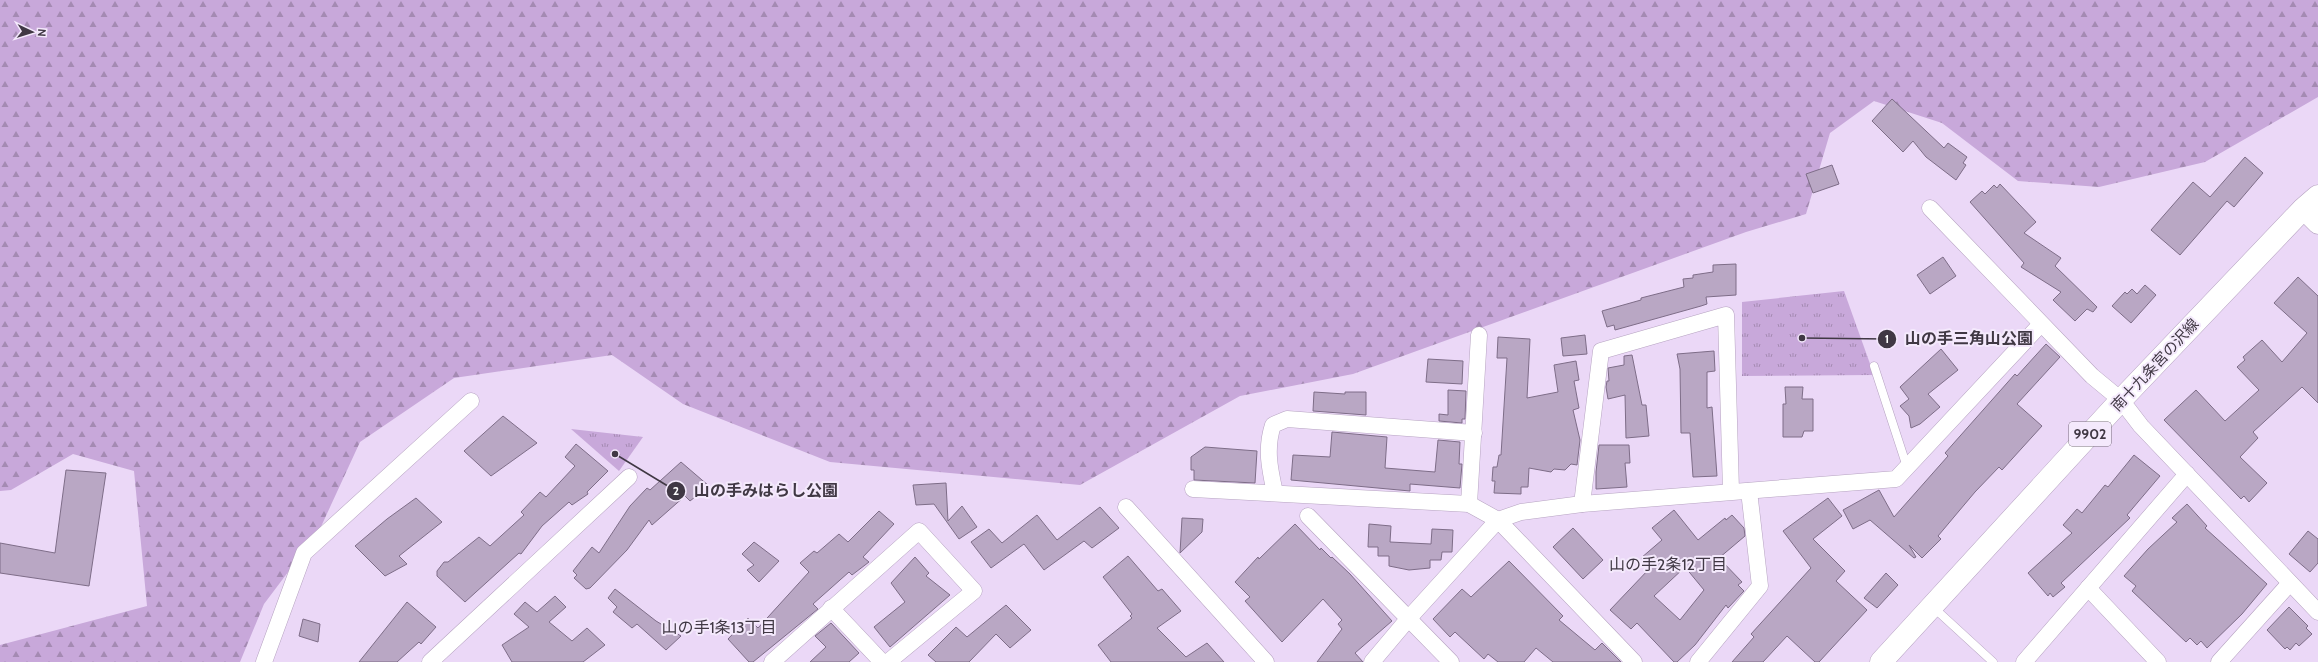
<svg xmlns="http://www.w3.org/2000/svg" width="2318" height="662" viewBox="0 0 2318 662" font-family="Cabin,'Noto Sans JP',sans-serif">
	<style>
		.forest { fill: url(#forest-firs) }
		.park { fill: url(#park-tufts) }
		.building { fill: #b9a7c4; stroke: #7e6d88; fill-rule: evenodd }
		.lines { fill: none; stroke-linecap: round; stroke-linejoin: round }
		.service-casing { stroke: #b6a3c1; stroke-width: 9 }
		.minor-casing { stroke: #b6a3c1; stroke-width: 17 }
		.tertiary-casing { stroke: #b6a3c1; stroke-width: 21 }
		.primary-casing { stroke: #b6a3c1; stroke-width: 23 }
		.service { stroke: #fff; stroke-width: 8 }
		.minor { stroke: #fff; stroke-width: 16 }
		.tertiary { stroke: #fff; stroke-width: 20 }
		.primary { stroke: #fff; stroke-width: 22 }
		.labels { text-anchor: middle; stroke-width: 4; stroke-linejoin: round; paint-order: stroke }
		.shield { fill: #f4e9fc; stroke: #766d7b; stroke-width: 1 }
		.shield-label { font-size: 14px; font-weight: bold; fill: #403844 }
		.street-label { font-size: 15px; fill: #403844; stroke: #f4e9fc }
		.neighbourhood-label { font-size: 16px; fill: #403844; stroke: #f4e9fc }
		.leader { fill: none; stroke: #403844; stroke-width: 1.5 }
		.callout-dot { fill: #403844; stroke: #f4e9fc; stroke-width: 1.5 }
		.mark-label { font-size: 12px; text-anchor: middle; font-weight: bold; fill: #fff }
		.callout-label { font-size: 16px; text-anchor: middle; font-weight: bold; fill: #403844; stroke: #f4e9fc; stroke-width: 4; stroke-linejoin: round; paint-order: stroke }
	</style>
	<defs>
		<pattern id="forest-firs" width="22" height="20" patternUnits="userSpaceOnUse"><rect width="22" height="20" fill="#c8a8da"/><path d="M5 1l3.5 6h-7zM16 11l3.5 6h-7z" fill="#a48ab2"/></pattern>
		<pattern id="park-tufts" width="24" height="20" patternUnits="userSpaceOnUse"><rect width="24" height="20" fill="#c8a8da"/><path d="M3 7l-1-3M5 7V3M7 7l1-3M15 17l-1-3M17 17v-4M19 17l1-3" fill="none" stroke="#a48ab2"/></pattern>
	</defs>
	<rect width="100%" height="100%" fill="#ebd8f7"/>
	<polygon class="forest" points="0,0 2318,0 2318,97 2205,162 2099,187 2018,181 1942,123 1874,101 1830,133 1806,214 1746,232 1353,374 1240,396 1080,485 830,462 683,404 612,355 454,378 360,442 319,531 264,604 240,662 0,662 0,645 147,606 134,471 73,454 11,490 0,491"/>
	<g class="park">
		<polygon points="1844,291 1874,375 1742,376 1742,302"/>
		<polygon points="571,429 643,437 619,471"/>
	</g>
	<g class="building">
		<polygon points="1892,99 1944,148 1948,143 1967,157 1963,163 1966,165 1956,180 1926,157 1913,141 1903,152 1872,121"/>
		<polygon points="2245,157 2263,173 2234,207 2227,201 2180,255 2151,230 2193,182 2210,197"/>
		<polygon points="1832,165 1839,184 1813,193 1806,174"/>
		<polygon points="2000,184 2036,222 2024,233 2061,258 2055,266 2097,307 2093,312 2087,309 2075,321 2053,300 2061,292 2021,267 2024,263 1970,202 1982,191 1985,194 1994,185 1997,188"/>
		<polygon points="1943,257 1956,276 1930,294 1917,275"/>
		<polygon points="1736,264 1736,295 1706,297 1707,304 1701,306 1615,330 1614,325 1607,327 1602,311 1641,300 1641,298 1684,287 1683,279 1693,278 1693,275 1713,272 1713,265"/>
		<polygon points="2298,277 2318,296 2318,403 2302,387 2253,432 2258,438 2240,457 2267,483 2249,502 2244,496 2241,499 2164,420 2196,390 2225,421 2259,390 2237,367 2245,360 2243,357 2262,340 2282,362 2307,333 2274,303"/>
		<polygon points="2145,285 2156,295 2131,323 2112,306 2125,292 2127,294 2132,289 2137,294"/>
		<polygon points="1585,335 1587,354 1563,356 1561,338"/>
		<polygon points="1498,337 1530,339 1527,398 1558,392 1554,365 1576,361 1579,380 1574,381 1579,408 1573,410 1580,440 1577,465 1571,464 1565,470 1554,469 1551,472 1529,468 1528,487 1521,487 1521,494 1494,493 1495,481 1492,481 1493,467 1497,467 1499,455 1501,455 1507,358 1497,358"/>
		<polygon points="2046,344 2060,357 2017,404 2042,426 2002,470 1999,467 1975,492 1938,536 1941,539 1922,558 1909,545 1916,557 1914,558 1870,520 1853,529 1843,510 1879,490 1894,517 1948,456 1945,453 2015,374 2017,376"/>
		<polygon points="1941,349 1958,370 1928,394 1940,407 1920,424 1911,428 1909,416 1900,406 1909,399 1900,387"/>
		<polygon points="1714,351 1715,371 1707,372 1707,408 1712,407 1717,476 1693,477 1690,433 1681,433 1680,369 1677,354"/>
		<polygon points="1632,355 1642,405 1646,405 1649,436 1626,438 1625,395 1608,399 1606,387 1607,381 1609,381 1608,368 1624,365 1624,356"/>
		<polygon points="1428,359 1463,361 1462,384 1426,382"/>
		<polygon points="1785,387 1803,387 1802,399 1813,399 1813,431 1804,431 1802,437 1783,437 1783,404 1786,404"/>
		<polygon points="1448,390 1466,391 1465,419 1462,419 1462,423 1439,421 1439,414 1448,415"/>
		<polygon points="1314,392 1345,394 1345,392 1366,392 1366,415 1313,411"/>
		<polygon points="503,416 537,443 491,476 464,451"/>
		<polygon points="1332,432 1387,437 1385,468 1435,472 1438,440 1460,442 1459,464 1462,464 1460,488 1410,484 1410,491 1291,480 1293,455 1330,457"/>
		<polygon points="576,444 608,471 587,492 588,494 572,505 569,502 542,526 521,554 519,553 465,602 437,576 437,571 444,562 448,562 479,537 490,546 524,515 521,512 540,492 546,497 575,466 565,457"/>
		<polygon points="1599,445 1629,445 1630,463 1625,463 1627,487 1596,489 1596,472"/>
		<polygon points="1205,447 1257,451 1255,483 1194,480 1194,470 1191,470 1191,457"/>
		<polygon points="2134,455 2160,476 2127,515 2130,518 2061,583 2065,587 2053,597 2050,593 2048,596 2028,573 2072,533 2063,525 2077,509 2082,513 2105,485 2108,487"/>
		<polygon points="681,462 709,486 690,501 685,496 652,525 649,520 627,550 590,588 586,589 574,578 577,575 573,571 592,547 599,553 630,506 647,488 650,490"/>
		<polygon points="66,470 106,473 89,586 0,573 0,543 55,553"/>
		<polygon points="946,483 948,521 962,506 977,527 959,539 934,504 916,505 913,485"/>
		<polygon points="416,498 442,522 399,556 407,564 385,576 355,546 387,519"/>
		<polygon points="1828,498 1842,516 1813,539 1845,571 1836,581 1867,610 1819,662 1815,662 1787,636 1763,662 1732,662 1754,637 1751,634 1811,568 1783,531"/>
		<polygon points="2187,504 2207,526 2205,528 2267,584 2242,614 2207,648 2201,641 2197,645 2190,638 2186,642 2132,591 2136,586 2124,576 2148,549 2177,522 2172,518"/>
		<polygon points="1100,507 1119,528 1092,548 1084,541 1044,570 1024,544 991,568 971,542 989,529 1002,543 1037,515 1057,540"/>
		<path d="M1674 510 1698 540 1725 518 1726 520 1732 515 1744 528 1745 536 1719 558 1742 582 1738 585 1744 591 1728 608 1726 605 1695 645 1677 662H1674L1637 623 1631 629 1610 610 1650 568 1641 558 1662 540 1652 528ZM1685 567 1704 590 1680 620 1654 596Z"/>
		<polygon points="879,511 894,524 863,557 869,562 852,575 849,572 813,604 818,609 753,662 749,662 728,639 748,618 758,628 809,572 800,563 814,551 817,553 839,534 848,542"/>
		<polygon points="1182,518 1203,519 1202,532 1180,553"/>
		<polygon points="1295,524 1320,550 1321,548 1331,558 1332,557 1350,574 1392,621 1355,653 1363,662 1317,662 1342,629 1338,624 1342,620 1323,599 1282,642 1245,601 1250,597 1235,582 1258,557 1259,559"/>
		<polygon points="1369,524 1391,526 1390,542 1431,544 1432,529 1453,530 1452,552 1442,552 1441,560 1430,560 1430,568 1409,570 1389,566 1389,556 1378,556 1378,547 1368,547"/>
		<polygon points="1573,528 1603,560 1583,579 1553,547"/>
		<polygon points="2308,531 2318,539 2318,563 2310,572 2289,554"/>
		<polygon points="754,542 779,561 759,582 747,570 754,565 742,554"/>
		<polygon points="1128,556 1158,591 1162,589 1181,611 1157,628 1186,657 1207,643 1224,662 1111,662 1098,645 1132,618 1130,616 1132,614 1103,577"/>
		<polygon points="915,557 929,573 926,576 950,595 890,647 874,627 905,602 891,583"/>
		<polygon points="1509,561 1563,616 1559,620 1595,650 1602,643 1621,662 1553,662 1536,648 1524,662 1498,662 1488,654 1484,659 1455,632 1450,637 1433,619 1462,589 1471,597"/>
		<polygon points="1886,573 1898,585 1877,608 1864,598"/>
		<polygon points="615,589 656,621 681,636 666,650 637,624 632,628 613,612 617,607 608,598"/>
		<polygon points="555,596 566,607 549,622 572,641 587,628 605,645 583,662 512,662 502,645 529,627 514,614 525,602 537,612"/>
		<polygon points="407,602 436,627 421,644 419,642 397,662 359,662"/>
		<polygon points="1006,605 1031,630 1010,648 996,634 969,662 936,662 928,655 956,627 967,637"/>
		<polygon points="2289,607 2308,626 2306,628 2312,634 2299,646 2296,643 2290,650 2287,647 2285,649 2267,630"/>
		<polygon points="303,619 320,624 318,642 299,636"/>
		<polygon points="831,623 859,653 849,662 810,662 826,647 815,636"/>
	</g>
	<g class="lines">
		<defs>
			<g id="service">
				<polyline points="1874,366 1907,467"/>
				<polyline points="1933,607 1993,662"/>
			</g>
			<g id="minor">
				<polyline points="1930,208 2092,376 2121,400 2141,426 2318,612"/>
				<polyline points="1193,489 1469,504 1498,520 1521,512 1582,504 1896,479 2041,324"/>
				<path d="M1275 493C1270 470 1265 449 1273 425L1287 419 1474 433"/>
				<polyline points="1469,504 1479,335"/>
				<polyline points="1582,504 1601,351 1726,315 1731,491"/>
				<polyline points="1126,507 1266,662"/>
				<polyline points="1308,516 1451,662"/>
				<polyline points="2088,588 2158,662"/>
				<polyline points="831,608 882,662"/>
				<polyline points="264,662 304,553 471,401"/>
				<polyline points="430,662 629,477"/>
				<polyline points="772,662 919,531 974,591 888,662"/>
				<polyline points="1372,662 1409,618 1498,520 1634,662"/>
				<polyline points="1698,662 1760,586 1749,491"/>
				<polyline points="2024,662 2187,474"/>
				<polyline points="2219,662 2290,583"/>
			</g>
			<polyline id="tertiary" points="2303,209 2318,224"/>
			<polyline id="primary" points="1881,662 2121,400 2303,209 2318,196"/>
		</defs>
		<use href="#service" class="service-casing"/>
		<use href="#minor" class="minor-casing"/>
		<use href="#tertiary" class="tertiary-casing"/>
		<use href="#primary" class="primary-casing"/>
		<use href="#service" class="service"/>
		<use href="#minor" class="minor"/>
		<use href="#tertiary" class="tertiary"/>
		<use href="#primary" class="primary"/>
	</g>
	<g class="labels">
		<rect class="shield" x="2069" y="422" width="42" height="24" rx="3"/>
		<g class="shield-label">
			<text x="2090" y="439">9902</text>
		</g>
		<g class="street-label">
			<text transform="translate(2155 365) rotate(-47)" y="5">南十九条宮の沢線</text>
		</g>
		<g class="neighbourhood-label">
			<text x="1668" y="570">山の手2条12丁目</text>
			<text x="719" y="633">山の手1条13丁目</text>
		</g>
	</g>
	<path class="leader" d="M1802 338L1887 339M615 454L676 491"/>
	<g class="callout-dot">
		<circle cx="1802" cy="338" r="4"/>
		<circle cx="615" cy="454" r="4"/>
		<circle cx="1887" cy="339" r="10"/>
		<circle cx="676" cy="491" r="10"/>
	</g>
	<g class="mark-label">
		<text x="1887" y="343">1</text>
		<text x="676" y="495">2</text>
	</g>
	<g class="callout-label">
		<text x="1969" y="344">山の手三角山公園</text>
		<text x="766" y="496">山の手みはらし公園</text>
	</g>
	<g transform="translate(32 32) rotate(94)" stroke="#f4e9fc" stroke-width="3" paint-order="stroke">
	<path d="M0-3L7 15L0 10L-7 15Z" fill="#403844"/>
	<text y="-6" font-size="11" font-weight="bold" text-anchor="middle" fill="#403844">N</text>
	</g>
</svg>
